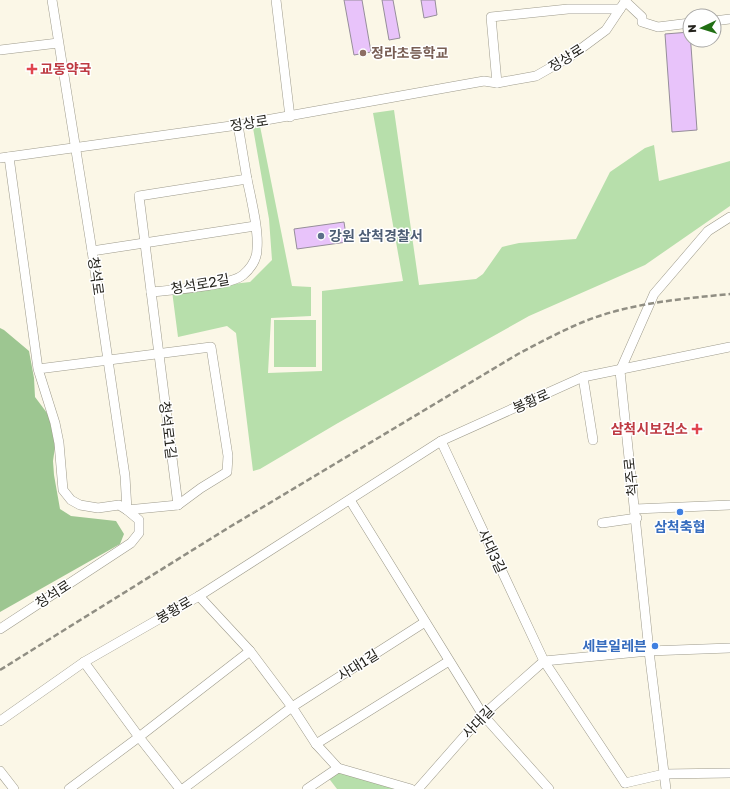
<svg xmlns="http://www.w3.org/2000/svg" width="730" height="789" viewBox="0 0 730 789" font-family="'Golos Text','Noto Sans KR',sans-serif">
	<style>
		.green { fill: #b7dfab }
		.forest { fill: #9dc691 }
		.building { fill: #e8c3fa; stroke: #968e9a }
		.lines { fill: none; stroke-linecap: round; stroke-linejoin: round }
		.minor-casing { stroke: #9e9b8c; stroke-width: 10 }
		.minor { stroke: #fff; stroke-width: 9 }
		.rail { stroke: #908e83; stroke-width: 2.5; stroke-dasharray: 6 3; stroke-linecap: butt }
		.education-dot { fill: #8d6e63; stroke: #fff; stroke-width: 1.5 }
		.health-dot { fill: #e0444e; stroke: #fff; stroke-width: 1.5 }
		.service-dot { fill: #5c6f8a; stroke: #fff; stroke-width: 1.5 }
		.shop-dot { fill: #3f7fe0; stroke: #fff; stroke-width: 1.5 }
		.labels { text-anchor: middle; stroke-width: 3; stroke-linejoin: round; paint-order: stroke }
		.education-label { font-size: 14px; font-weight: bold; fill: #785e54; stroke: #fff; text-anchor: start }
		.street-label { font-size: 14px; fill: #25241e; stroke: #fff }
		.health-label { font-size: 14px; font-weight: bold; fill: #be3a42; stroke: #fff; text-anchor: start }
		.service-label { font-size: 14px; font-weight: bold; fill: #4e5e75; stroke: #fff; text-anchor: start }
		.shop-label { font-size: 14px; font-weight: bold; fill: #366cbe; stroke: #fff }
	</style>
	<rect width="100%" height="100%" fill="#fbf7e7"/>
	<g class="green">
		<polygon points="394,110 419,285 476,279 483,274 502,247 519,243 576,239 610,172 645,148 654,145 659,181 730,161 730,206 645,265 529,316 338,423 260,469 253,471 236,333 227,326 178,337 172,291 250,282 272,260 269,219 253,128 260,126 292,286 311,287 311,316 271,318 268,373 322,371 322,291 403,281 373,113"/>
		<rect x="274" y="320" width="42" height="47"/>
		<polygon points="342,765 405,789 337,789 327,776"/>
	</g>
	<polygon class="forest" points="0,328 4,330 29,351 34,378 35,397 53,421 55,447 53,461 54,475 60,509 71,516 116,521 124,534 120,544 0,612"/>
	<g class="building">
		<polygon points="344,0 362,0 371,52 354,55"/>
		<polygon points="382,0 393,0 400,38 389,40"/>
		<polygon points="421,0 435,0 437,15 424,18"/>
		<polygon points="690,32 697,130 672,132 665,34"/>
		<polygon points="344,222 347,242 297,249 294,229"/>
	</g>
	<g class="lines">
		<defs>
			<g id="minor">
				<polyline points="276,0 290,117"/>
				<polyline points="625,1 642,17 642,22 658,27 690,23"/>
				<polyline points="714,21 730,19"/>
				<polyline points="0,50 58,43"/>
				<polyline points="497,83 491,17 568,9 620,9"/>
				<polyline points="9,157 38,369 55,423 59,443 63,490 71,500 80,505 98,508 119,505 127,510 178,505 201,488 227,472 228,456 211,347 38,369"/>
				<polyline points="0,158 238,125 484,81 497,83 536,76 571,56 606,30 626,0"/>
				<polyline points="92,251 255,226"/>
				<path d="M151 292C171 290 230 286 243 275 251 268 257 259 257 249 259 230 251 199 247 179"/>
				<polyline points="583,377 593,440"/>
				<polyline points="441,441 544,661 625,783"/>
				<polyline points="350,500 483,715 549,789"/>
				<polyline points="178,505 139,196 247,179 238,125"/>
				<polyline points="635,509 730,505"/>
				<polyline points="602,523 637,518"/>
				<polyline points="199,596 250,651 292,707 316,744 338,768 411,789"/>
				<polyline points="0,629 131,543 139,533 139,520 127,510 125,476 92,251 52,0"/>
				<polyline points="84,662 139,737 180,789"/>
				<polyline points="0,721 84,662 199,596 441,441 583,377 730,347"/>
				<polyline points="316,744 449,661"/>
				<polyline points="0,771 14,789"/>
				<polyline points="625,783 664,774 730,773"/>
				<polyline points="69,789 139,737 250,651"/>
				<polyline points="183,789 292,707 425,622"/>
				<polyline points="307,789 338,768"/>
				<polyline points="418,789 483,715 544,661 649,651 730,648"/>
				<polyline points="666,789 649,651 620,371 654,294 708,231 730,217"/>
			</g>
		</defs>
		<use href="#minor" class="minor-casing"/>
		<use href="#minor" class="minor"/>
		<path class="rail" d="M0 670 228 528 518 354C539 343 561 331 583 322 630 303 680 299 730 294"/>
	</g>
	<circle class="education-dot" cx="363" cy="53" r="4"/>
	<g class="health-dot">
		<path d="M30 63h4v4h4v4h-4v4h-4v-4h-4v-4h4z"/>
		<path d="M695 423h4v4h4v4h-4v4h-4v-4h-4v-4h4z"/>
	</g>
	<circle class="service-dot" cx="321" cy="236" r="4"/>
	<g class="shop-dot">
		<circle cx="680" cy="512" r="4"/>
		<circle cx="655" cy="646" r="4"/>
	</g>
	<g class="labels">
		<g class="education-label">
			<text x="371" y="58">정라초등학교</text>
		</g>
		<g class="street-label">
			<text transform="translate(566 58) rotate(-32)" y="5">정상로</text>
			<text transform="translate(249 123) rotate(-9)" y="5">정상로</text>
			<text transform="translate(96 276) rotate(82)" y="5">청석로</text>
			<text transform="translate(200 284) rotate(-10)" y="5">청석로2길</text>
			<text transform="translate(531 401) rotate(-24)" y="5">봉황로</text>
			<text transform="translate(168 430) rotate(83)" y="5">청석로1길</text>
			<text transform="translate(631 477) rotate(-96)" y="5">척주로</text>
			<text transform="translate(492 551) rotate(65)" y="5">사대3길</text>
			<text transform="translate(53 594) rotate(-33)" y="5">청석로</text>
			<text transform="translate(174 610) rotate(-30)" y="5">봉황로</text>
			<text transform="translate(358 665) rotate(-32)" y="5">사대1길</text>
			<text transform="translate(478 722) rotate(-46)" y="5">사대길</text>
		</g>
		<g class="health-label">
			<text x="40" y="74">교동약국</text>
			<text x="688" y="434" text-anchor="end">삼척시보건소</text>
		</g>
		<g class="service-label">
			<text x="329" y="241">강원 삼척경찰서</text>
		</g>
		<g class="shop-label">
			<text x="680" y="532">삼척축협</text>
			<text x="647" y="651" text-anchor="end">세븐일레븐</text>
		</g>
	</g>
	<g transform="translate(702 28) rotate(266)"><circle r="19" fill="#ffffff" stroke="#a8a7a5"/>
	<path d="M0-3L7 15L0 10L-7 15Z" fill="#216f14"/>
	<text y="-6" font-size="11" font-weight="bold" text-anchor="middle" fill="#25241e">N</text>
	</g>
</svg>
